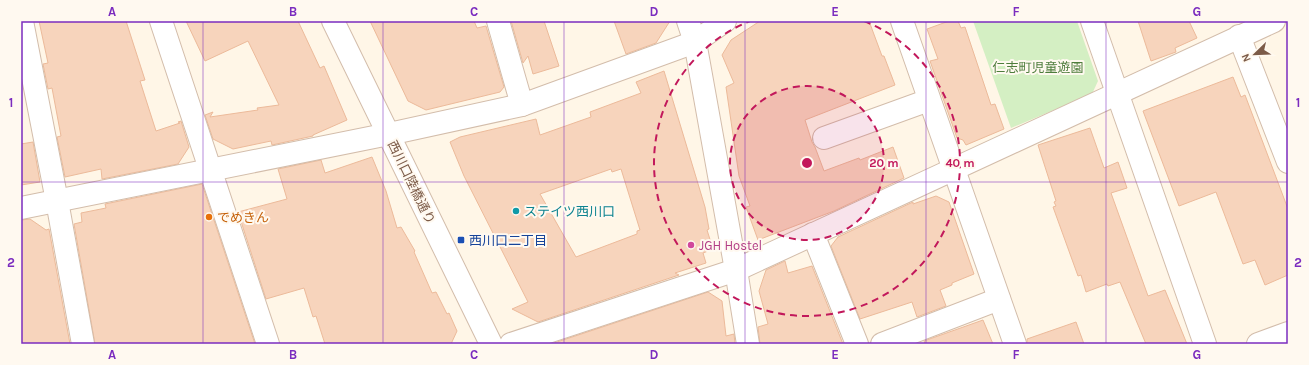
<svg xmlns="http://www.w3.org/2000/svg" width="1309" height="365" viewBox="0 0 1309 365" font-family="Karla,'Noto Sans JP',sans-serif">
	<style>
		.green { fill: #d4efc3 }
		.building { fill: #f7d4bc; stroke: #ecba9a; fill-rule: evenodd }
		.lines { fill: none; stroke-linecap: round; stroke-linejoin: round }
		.minor-casing { stroke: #d3bdab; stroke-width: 24 }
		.minor { stroke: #fff; stroke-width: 22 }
		.grid { fill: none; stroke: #7b2cbf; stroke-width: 1; stroke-opacity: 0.55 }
		.ring { fill: none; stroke: #c2185b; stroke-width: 2; stroke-dasharray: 7 5 }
		.culture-dot { fill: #0f9aa8; stroke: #fff9f0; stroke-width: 1.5 }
		.food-dot { fill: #e8710a; stroke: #fff9f0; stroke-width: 1.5 }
		.transit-dot { fill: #1a4fb4; stroke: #fff9f0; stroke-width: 1.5 }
		.hotel-dot { fill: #d1479c; stroke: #fff9f0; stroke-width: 1.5 }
		.labels { text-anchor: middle; stroke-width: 4; stroke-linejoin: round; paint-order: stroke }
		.park-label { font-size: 13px; fill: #4e7d3c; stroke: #fff9f0 }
		.street-label { font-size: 13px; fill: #7c5b48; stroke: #fff9f0 }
		.culture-label { font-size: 13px; fill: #0d838f; stroke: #fff9f0; text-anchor: start }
		.food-label { font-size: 13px; fill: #c56008; stroke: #fff9f0; text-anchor: start }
		.transit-label { font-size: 13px; fill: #164399; stroke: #fff9f0; text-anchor: start }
		.hotel-label { font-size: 13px; fill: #b23c85; stroke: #fff9f0; text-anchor: start }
		.centre { fill: #c2185b; stroke: #fff9f0; stroke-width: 2 }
		.ring-label { font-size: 12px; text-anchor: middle; font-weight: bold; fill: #c2185b; stroke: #fff9f0; stroke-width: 4; stroke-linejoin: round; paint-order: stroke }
		.neatline { fill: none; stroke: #7b2cbf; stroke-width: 1.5 }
		.grid-label { font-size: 13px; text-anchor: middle; font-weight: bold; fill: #7b2cbf }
	</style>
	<rect width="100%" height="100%" fill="#fff6e7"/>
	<polygon class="green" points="973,21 1077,21 1098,81 1092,94 1011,128"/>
	<g class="building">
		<polygon points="39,21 126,21 145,80 140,81 156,131 180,123 178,122 181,121 189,147 178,164 102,179 101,169 65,177 57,137 61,136 52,88 48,89 43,64 48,63"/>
		<polygon points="186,21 298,21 320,68 324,66 347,120 313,135 313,136 272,145 271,141 233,149 213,139 205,115 213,112 210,117 258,110 257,108 279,105 248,41 205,61"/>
		<polygon points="370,21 474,21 477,28 486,26 504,87 500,92 426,110 408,101"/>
		<polygon points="511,21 544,21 559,66 533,74 528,56 523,63"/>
		<polygon points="614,21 670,21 656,43 626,54"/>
		<polygon points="760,21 869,21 882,56 884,56 895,85 805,120 812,142 815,147 824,171 859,158 860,160 893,147 904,178 834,211 758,240 746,207 750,206 739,176 726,87 734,83 722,55 731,40"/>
		<polygon points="949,21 958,21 961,28 965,27 991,105 995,104 1004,129 966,145 963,140 957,138 930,61 938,59 927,29"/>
		<polygon points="1138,21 1189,21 1197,38 1175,48 1176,52 1151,61"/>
		<path d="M664 71 705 207 709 229 707 230 713 249 703 253 706 263 675 273 679 275 538 322 512 309 528 302 464 176 450 142 460 137 536 119 540 135 591 117 590 112 641 93 636 82ZM611 169 612 172 621 169 640 230 637 231V234L576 257 540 194Z"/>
		<polygon points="1233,77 1241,97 1245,95 1288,209 1288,275 1265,285 1255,260 1243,264 1216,192 1179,206 1143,111"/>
		<polygon points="1090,128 1104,168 1118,162 1127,188 1111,193 1148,296 1165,290 1187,344 1146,344 1120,282 1108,286 1107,284 1086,292 1081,275 1078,276 1053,207 1056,206 1054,202 1056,201 1038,145"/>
		<polygon points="33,142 40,182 21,185 21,144"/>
		<polygon points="372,157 386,191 397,228 401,227 415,251 414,252 432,293 436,292 447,314 449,313 457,331 451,344 325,344 316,316 313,317 304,288 266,299 238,212 287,199 278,169 321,160 325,173"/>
		<polygon points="202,184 255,344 95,344 74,224 82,222 81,213 106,208 105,204"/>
		<polygon points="936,196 949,202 974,274 952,283 952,285 940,290 946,306 917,317 912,302 860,319 831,246 838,237 913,202 913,204"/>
		<polygon points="30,219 46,230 49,229 70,344 21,344 21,220"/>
		<polygon points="785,261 788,273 812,266 843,344 760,344 758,327 768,324 759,291 766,270"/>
		<polygon points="708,292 722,301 726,336 734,334 735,344 551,344"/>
		<polygon points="983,320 993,344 925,344 924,341"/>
		<polygon points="1076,322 1084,344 1027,344 1027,339"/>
	</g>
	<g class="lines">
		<defs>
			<g id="minor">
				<polyline points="22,21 57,201 83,344"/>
				<polyline points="161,21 268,344"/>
				<polyline points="333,21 491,344"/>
				<polyline points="498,21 522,105"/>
				<polyline points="688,21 695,42 699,64 736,270 748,344"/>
				<polyline points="902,21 1015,344"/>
				<polyline points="1092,21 1205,344"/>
				<polyline points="1239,36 1288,162"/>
				<polyline points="824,138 929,100"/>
				<polyline points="21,208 389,134 522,105 695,42 725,21"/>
				<polyline points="813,234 857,344"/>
				<polyline points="511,344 736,270 1274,21"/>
				<polyline points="882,344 999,299"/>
				<polyline points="1258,344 1288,333"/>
			</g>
		</defs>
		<use href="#minor" class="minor-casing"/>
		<use href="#minor" class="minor"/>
	</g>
	<path class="grid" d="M203 21V344M383 21V344M564 21V344M745 21V344M926 21V344M1106 21V344M21 182H1288"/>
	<circle cx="807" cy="163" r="77" fill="#c2185b" fill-opacity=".12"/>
	<g class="ring">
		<circle cx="807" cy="163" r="77"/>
		<path d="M864 21A153 153 0 1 1 750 21"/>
	</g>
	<circle class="culture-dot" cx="516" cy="211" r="4"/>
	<circle class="food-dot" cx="209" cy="217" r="4"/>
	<rect class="transit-dot" x="457" y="236" width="8" height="8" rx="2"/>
	<circle class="hotel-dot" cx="691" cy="245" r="4"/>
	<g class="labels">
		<g class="park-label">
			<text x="1038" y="72">仁志町児童遊園</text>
		</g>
		<g class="street-label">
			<text transform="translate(412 182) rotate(64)" y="5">西川口陸橋通り</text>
		</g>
		<g class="culture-label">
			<text x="524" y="216">ステイツ西川口</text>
		</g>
		<g class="food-label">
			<text x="217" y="222">でめきん</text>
		</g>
		<g class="transit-label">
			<text x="469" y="245">西川口二丁目</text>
		</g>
		<g class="hotel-label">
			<text x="699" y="250">JGH Hostel</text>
		</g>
	</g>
	<circle cx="807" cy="163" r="6" class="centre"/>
	<g class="ring-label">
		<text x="884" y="167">20 m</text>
		<text x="960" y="167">40 m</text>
	</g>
	<rect width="1309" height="365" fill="none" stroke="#fff9f0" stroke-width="44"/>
	<g transform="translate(1255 54) rotate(247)" stroke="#fff9f0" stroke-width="3" paint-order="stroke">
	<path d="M0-3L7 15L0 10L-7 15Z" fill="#7c5b48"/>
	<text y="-6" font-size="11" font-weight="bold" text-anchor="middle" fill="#7c5b48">N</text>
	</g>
	<rect x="22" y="22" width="1265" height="321" class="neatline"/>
	<g class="grid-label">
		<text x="112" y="16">A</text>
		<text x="293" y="16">B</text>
		<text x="474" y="16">C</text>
		<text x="654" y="16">D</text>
		<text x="835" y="16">E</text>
		<text x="1016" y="16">F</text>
		<text x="1197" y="16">G</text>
		<text x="11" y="107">1</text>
		<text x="1298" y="107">1</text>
		<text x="11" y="267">2</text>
		<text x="1298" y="267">2</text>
		<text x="112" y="359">A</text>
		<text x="293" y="359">B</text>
		<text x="474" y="359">C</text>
		<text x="654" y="359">D</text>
		<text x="835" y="359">E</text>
		<text x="1016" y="359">F</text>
		<text x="1197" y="359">G</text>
	</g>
</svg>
